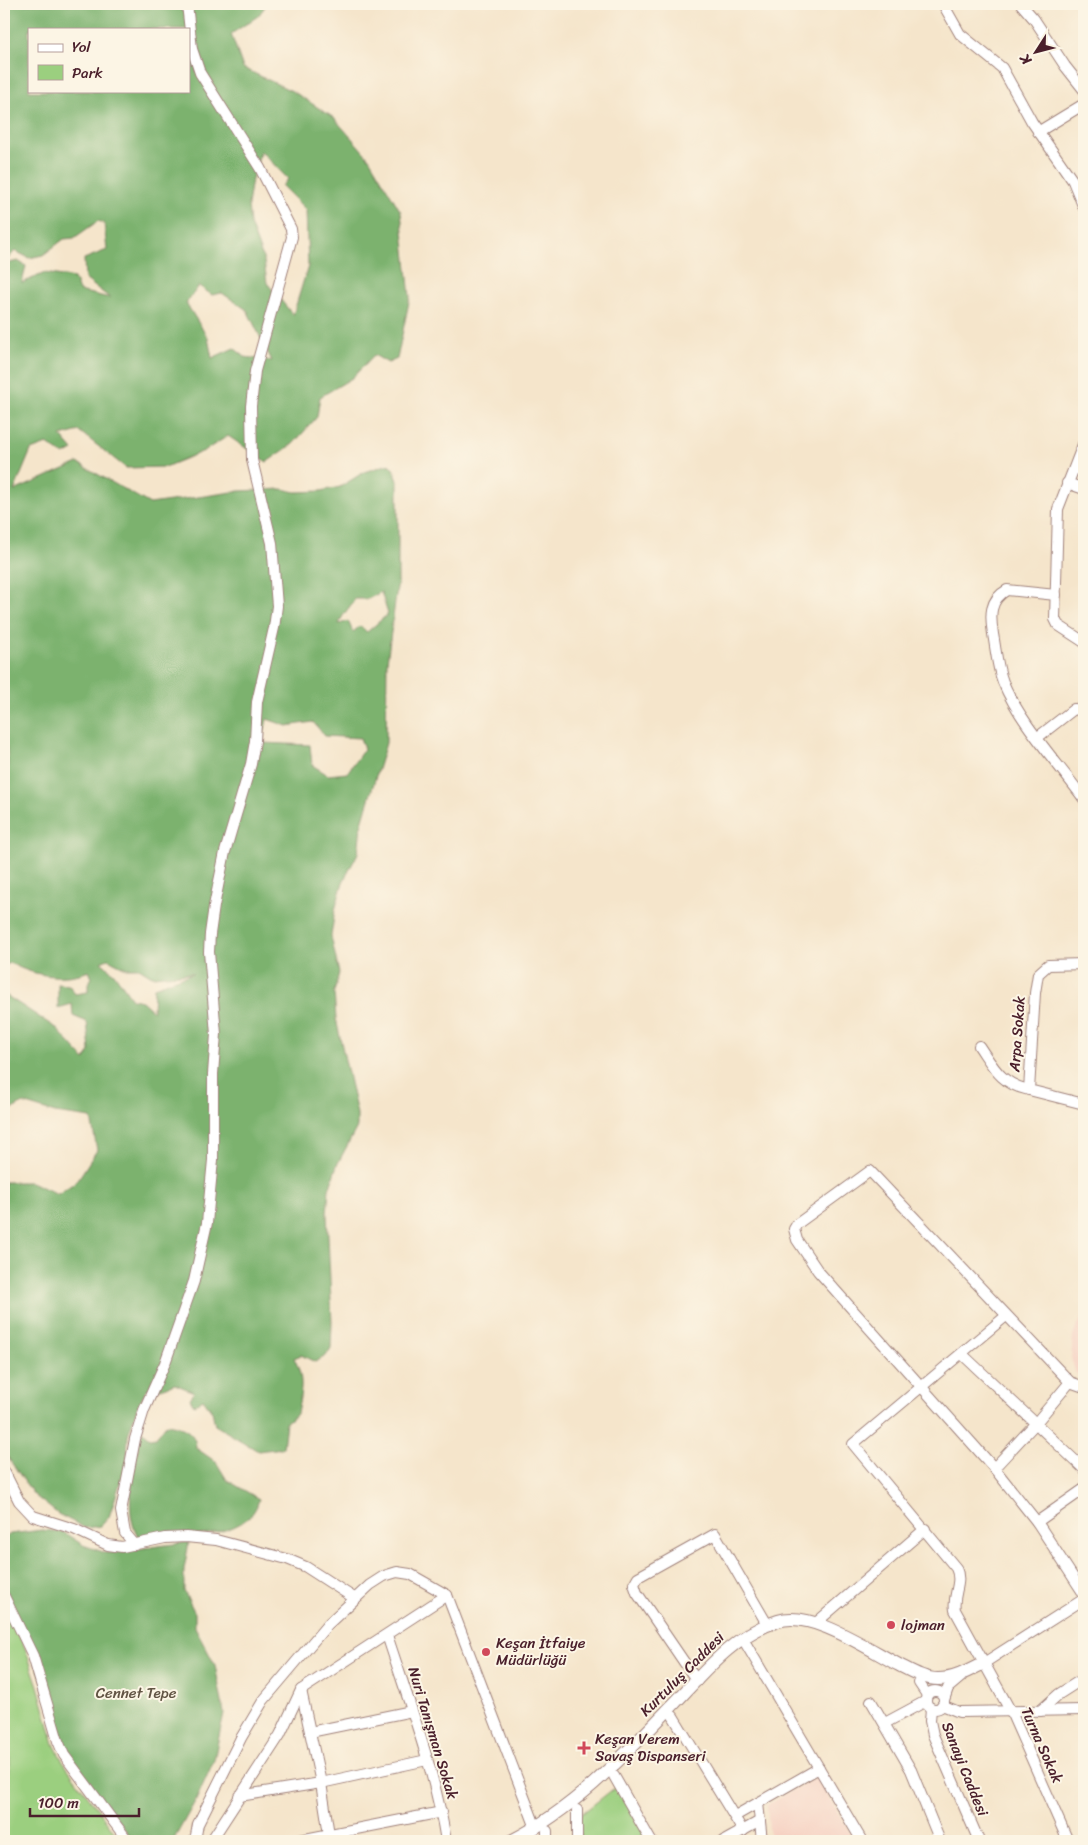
<svg xmlns="http://www.w3.org/2000/svg" width="1088" height="1845" viewBox="0 0 1088 1845" font-family="Sriracha,sans-serif">
	<style>
		.built { fill: #f6d2c3 }
		.green { fill: #9bcf7f; stroke: #727755 }
		.forest { fill: #7cb26e; stroke: #63684c; fill-rule: evenodd }
		.lines { fill: none; stroke-linecap: round; stroke-linejoin: round }
		.minor-casing { stroke: #a0827b; stroke-width: 12 }
		.major-casing { stroke: #a0827b; stroke-width: 14 }
		.minor { stroke: #fff; stroke-width: 10 }
		.major { stroke: #fff; stroke-width: 12 }
		.poi-dot { fill: #d1495b; stroke: #fcf5e5; stroke-width: 2 }
		.labels { text-anchor: middle; stroke-width: 4; stroke-linejoin: round; paint-order: stroke }
		.street-label { font-size: 15px; fill: #4a1f2b; stroke: #fcf5e5 }
		.poi-label { font-size: 15px; fill: #4a1f2b; stroke: #fcf5e5; text-anchor: start }
		.park-label { font-size: 15px; fill: #625444; stroke: #fcf5e5 }
	</style>
	<rect width="100%" height="100%" fill="#fcf5e5"/>
	<filter id="ink" filterUnits="userSpaceOnUse"><feTurbulence type="fractalNoise" baseFrequency=".02" numOctaves="2"/><feDisplacementMap in="SourceGraphic" scale="10" xChannelSelector="R" yChannelSelector="G"/><feConvolveMatrix kernelMatrix="1 2 1 2 8 2 1 2 1" color-interpolation-filters="sRGB"/></filter>
	<filter id="wash" filterUnits="userSpaceOnUse"><feTurbulence type="fractalNoise" baseFrequency=".0096" numOctaves="4" result="noise"/><feDisplacementMap in="SourceGraphic" scale="20" xChannelSelector="R" yChannelSelector="G"/><feGaussianBlur stdDeviation="1.12" result="paint"/><feColorMatrix in="noise" values="0 0 0 0 0 0 0 0 0 0 0 0 0 0 0 0 0 1.4 0 .05"/><feComposite in="paint" operator="in"/></filter>
	<g filter="url(#wash)">
		<rect width="100%" height="100%" fill="#f5e5cb"/>
		<g class="built">
			<polygon points="1084,1313 1084,1378 1076,1374 1071,1358 1073,1335"/>
			<polygon points="817,1777 855,1841 770,1841 767,1805"/>
		</g>
		<g class="green">
			<polygon points="4,1606 25,1648 38,1686 54,1744 63,1762 121,1841 4,1841 4,1776 8,1773 10,1764 4,1653"/>
			<polygon points="617,1786 649,1841 580,1841 579,1816"/>
		</g>
		<g class="forest">
			<path d="M4 4H267L258 16 231 34 243 68 294 92 334 118 369 158 401 212 410 297 397 359 388 363 374 355 352 378 320 397 317 417 293 444 267 462 228 436 204 451 165 467 126 468 79 431 61 436 73 450 64 455 47 444 31 450 14 491 78 463 150 504 239 491 282 489 296 492 321 491 340 487 364 472 389 464 394 470 398 481V580L387 662 386 743 361 826 358 853 343 882 335 910 331 936 339 973 334 992 336 1019 357 1114V1127L337 1165 329 1189 327 1214 332 1323 331 1348 326 1356 315 1362 301 1355 294 1358C305 1380 301 1391 297 1414L286 1422 283 1448 258 1451 215 1425 212 1411 203 1399 194 1405 190 1399 194 1392 175 1384 160 1389H147L138 1405 128 1435 127 1462 109 1517 101 1526 85 1528 58 1514 34 1495 4 1452V1182H31L58 1194 77 1181 97 1150 91 1118 55 1113 23 1103 4 1114V994L56 1028 85 1060 90 1051 87 1022 73 1016 72 1004 58 1008V984L69 985 75 994 88 992V983L92 978 89 971C64 981 34 976 10 963L4 966V789L8 764 4 712V264L18 261 26 266 22 283 45 273 74 278 79 291 110 298 85 279 84 259 107 250 104 223 98 221 74 238 64 239 43 255 29 258 15 251 4 263ZM29 29H189V91H29ZM261 151 288 179 282 186 306 210 308 266 293 315 267 283 264 261 250 224 248 205 252 179ZM199 286 212 295 222 293 247 310 272 361 245 357 234 348 212 358 208 338 186 303ZM381 592 388 614 367 632 360 626 353 632 348 621 339 624C343 613 349 609 355 599H368ZM267 719 287 726 313 722 325 736 360 738 364 749 347 773 328 775 312 765 310 745 262 743ZM108 959 126 968H139L152 976 193 973 154 987 153 1011 142 1001 132 999 114 973 101 962Z"/>
			<path d="M166 1424C181 1426 196 1431 196 1448L216 1462 227 1480 259 1499C251 1541 173 1537 140 1539 121 1514 135 1466 140 1437L143 1432 150 1438 156 1437Z"/>
			<polygon points="42,1530 63,1532 83,1545 106,1553 189,1542 184,1569 184,1591 195,1613 195,1627 215,1665 224,1713 214,1760 197,1798 173,1841 134,1841 73,1762 62,1736 46,1688 4,1588 4,1539 10,1534"/>
		</g>
	</g>
	<g filter="url(#ink)">
		<g class="lines">
			<defs>
				<g id="minor">
					<polyline points="943,4 960,34 1002,68 1032,122 1073,181 1084,208"/>
					<polyline points="1021,4 1034,19 1065,66 1084,90"/>
					<polyline points="1038,132 1084,104"/>
					<polyline points="1084,442 1058,509 1055,619 1058,625 1084,642"/>
					<polyline points="1067,483 1084,489"/>
					<path d="M1056 595 1007 590C989 600 990 616 993 634 996 650 997 667 1003 682 1020 723 1058 763 1084 799"/>
					<polyline points="1038,737 1074,709 1084,711"/>
					<polyline points="1084,964 1048,965 1038,974 1035,993 1029,1090 1084,1104"/>
					<path d="M979 1046C994 1068 1001 1084 1029 1090"/>
					<path d="M1006 1316 853 1444 956 1568C963 1583 952 1595 955 1610L1011 1712 1068 1841"/>
					<polyline points="962,1354 1084,1469"/>
					<polyline points="1084,1387 1070,1382 870,1171 797,1224 794,1229 797,1240 818,1271 994,1468 1037,1522 1084,1594"/>
					<polyline points="994,1468 1035,1424 1070,1382"/>
					<polyline points="4,1471 19,1501 33,1516 74,1529 108,1545 122,1547 165,1538 186,1537 216,1540 287,1559 306,1567 354,1598"/>
					<polyline points="1037,1522 1084,1489"/>
					<polyline points="135,1545 125,1533 121,1511 135,1439 144,1410 165,1363 194,1281 207,1223 213,1160 213,1074 216,1034 209,952 210,934 214,906 225,852 251,764 255,741 257,702 274,628 277,606 272,543 252,460 251,406 255,371 292,237 291,229 260,168 200,73 192,49 187,4"/>
					<polyline points="4,1596 33,1656 58,1741 64,1755 128,1841"/>
					<polyline points="817,1622 925,1529"/>
					<path d="M387 1635C409 1703 435 1771 446 1841"/>
					<polyline points="746,1644 862,1841"/>
					<polyline points="984,1663 1084,1599"/>
					<polyline points="697,1681 637,1593 634,1584 638,1577 715,1534 767,1624"/>
					<polyline points="919,1683 927,1695"/>
					<circle cx="935" cy="1700" r="9"/>
					<polyline points="944,1700 948,1688 961,1677"/>
					<polyline points="871,1701 911,1770 940,1841"/>
					<polyline points="942,1705 959,1712 1084,1710"/>
					<polyline points="931,1708 930,1721 933,1735 979,1841"/>
					<polyline points="1040,1711 1059,1694 1084,1678"/>
					<polyline points="673,1716 743,1831"/>
					<polyline points="885,1723 926,1701"/>
					<polyline points="310,1732 412,1711"/>
					<polyline points="614,1776 651,1841"/>
					<polyline points="239,1796 321,1783 427,1760"/>
					<polyline points="758,1803 762,1841"/>
					<polyline points="577,1810 577,1841"/>
					<polyline points="735,1816 819,1768"/>
					<polyline points="547,1831 547,1841"/>
					<polyline points="195,1841 198,1824 241,1738 263,1701 328,1624 370,1585 384,1576 397,1572 410,1574 447,1595 536,1828"/>
					<polyline points="211,1841 280,1735 301,1690"/>
					<polyline points="295,1841 442,1812"/>
					<polyline points="330,1841 321,1783 301,1690 447,1595"/>
					<polyline points="724,1841 760,1821"/>
				</g>
				<path id="major" d="M511 1841C574 1809 622 1758 670 1708 702 1675 732 1635 778 1621 812 1610 868 1649 899 1665 911 1671 924 1679 938 1679 955 1679 970 1670 984 1663"/>
			</defs>
			<use href="#minor" class="minor-casing"/>
			<use href="#major" class="major-casing"/>
			<use href="#minor" class="minor"/>
			<use href="#major" class="major"/>
		</g>
	</g>
	<g class="poi-dot">
		<circle cx="891" cy="1625" r="5"/>
		<circle cx="486" cy="1652" r="5"/>
		<path d="M581.5 1740.5h5v5h5v5h-5v5h-5v-5h-5v-5h5z"/>
	</g>
	<g class="labels">
		<g class="street-label">
			<text transform="translate(1017 1034) rotate(-86)" y="5">Arpa Sokak</text>
			<text transform="translate(682 1674) rotate(-45)" y="5">Kurtuluş Caddesi</text>
			<text transform="translate(433 1733) rotate(73)" y="5">Nuri Tanışman Sokak</text>
			<text transform="translate(1042 1745) rotate(66)" y="5">Turna Sokak</text>
			<text transform="translate(965 1769) rotate(68)" y="5">Sanayi Caddesi</text>
		</g>
		<g class="poi-label">
			<text x="901" y="1630">lojman</text>
			<text x="496" y="1648">Keşan İtfaiye<tspan x="496" dy="17">Müdürlüğü</tspan></text>
			<text x="595" y="1744">Keşan Verem<tspan x="595" dy="17">Savaş Dispanseri</tspan></text>
		</g>
		<g class="park-label">
			<text x="136" y="1698">Cennet Tepe</text>
		</g>
	</g>
	<rect width="1088" height="1845" fill="none" stroke="#fcf5e5" stroke-width="20"/>
	<rect x="28" y="28" width="162" height="65" fill="#fcf5e5" stroke="#b59f9b"/>
	<rect x="38" y="44" width="25" height="8" fill="#ffffff" stroke="#b59f9b"/>
	<text x="72" y="52" font-size="15" fill="#4a1f2b">Yol</text>
	<rect x="38" y="65" width="25" height="15" fill="#9bcf7f" stroke="#b59f9b"/>
	<text x="72" y="78" font-size="15" fill="#4a1f2b">Park</text>
	<g transform="translate(1036 52) rotate(234)" stroke="#fcf5e5" stroke-width="4" paint-order="stroke">
	<path d="M0-4L9 19L0 12L-9 19Z" fill="#4a1f2b"/>
	<text y="-8" font-size="14" font-weight="bold" text-anchor="middle" fill="#4a1f2b">K</text>
	</g>
	<path d="M30 1808v8h109v-8" fill="none" stroke="#4a1f2b" stroke-width="2.5"/>
	<text x="38" y="1808" font-size="15" fill="#4a1f2b" stroke="#fcf5e5" stroke-width="4" paint-order="stroke">100 m</text>
</svg>
